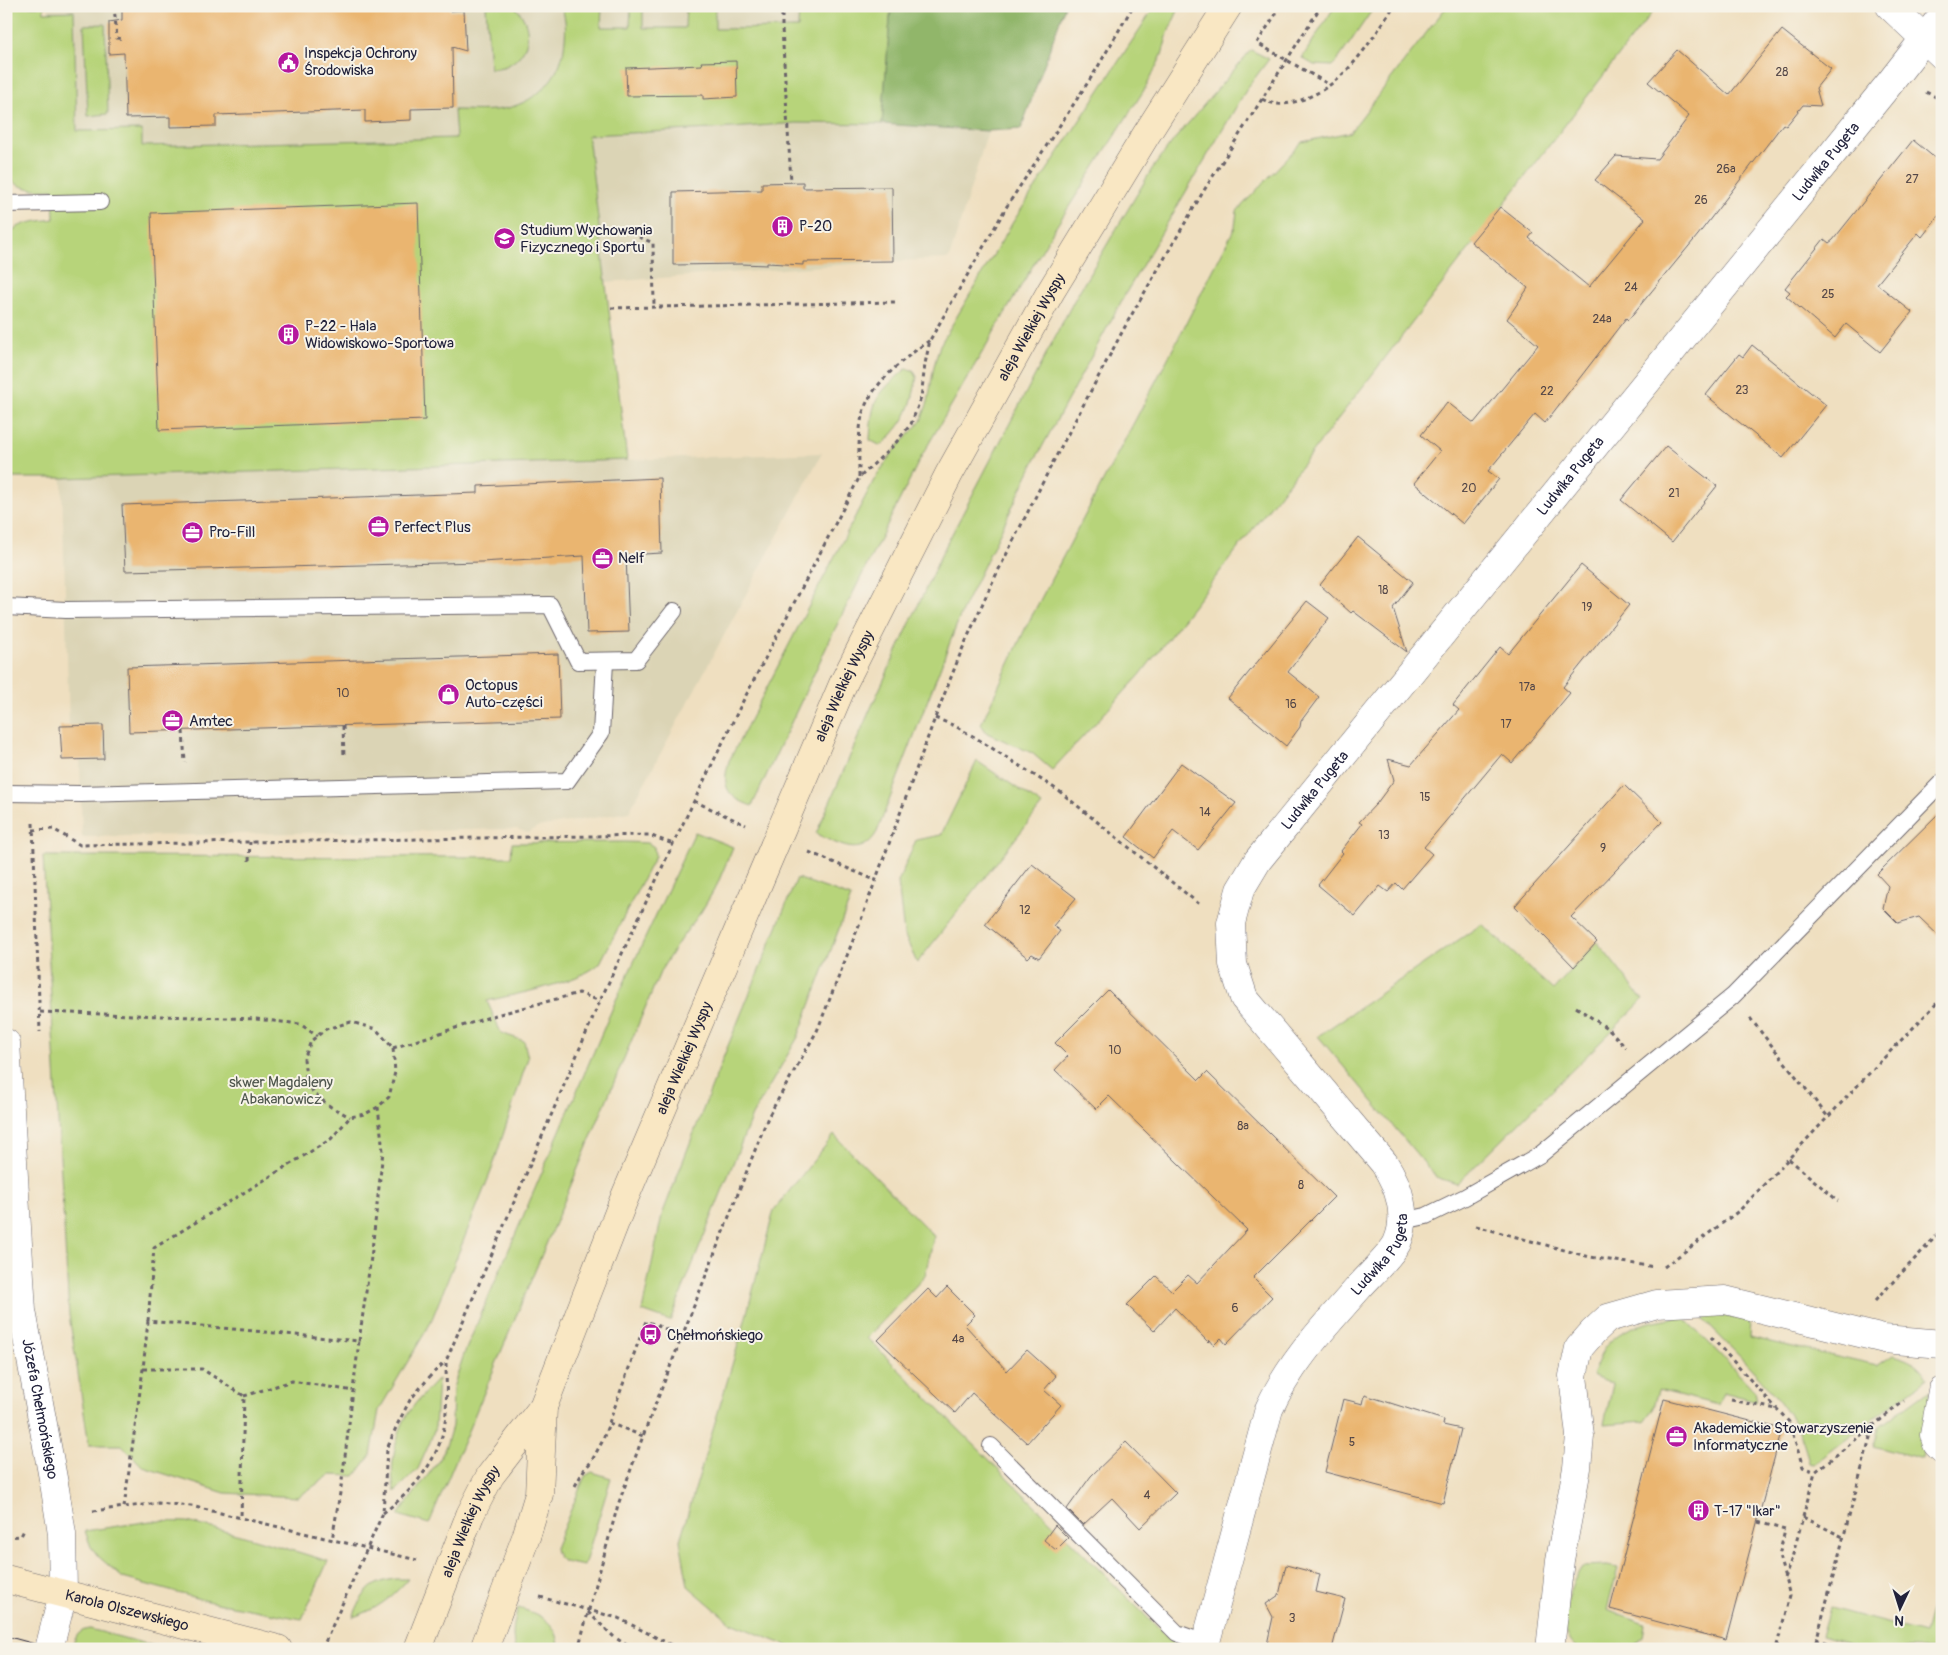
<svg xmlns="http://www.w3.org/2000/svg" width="1948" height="1655" viewBox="0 0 1948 1655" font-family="Pangolin,sans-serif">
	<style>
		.built { fill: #dbd4b5 }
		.green { fill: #b7d47a; stroke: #6c7b5a }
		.forest { fill: #91b66a; stroke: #5a6c52 }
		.building { fill: #eab56f }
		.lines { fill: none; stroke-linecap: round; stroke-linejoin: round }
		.lane-casing { stroke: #6a646a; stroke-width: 18 }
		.street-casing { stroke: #6a646a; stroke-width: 29 }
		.secondary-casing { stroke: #6a646a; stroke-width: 29 }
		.path { stroke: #6a646a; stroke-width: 3; stroke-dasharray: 4 4; stroke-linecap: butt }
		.lane { stroke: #fff; stroke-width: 16 }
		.street { stroke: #fff; stroke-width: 28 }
		.secondary { stroke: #f9e7c3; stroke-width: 28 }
		.tram { stroke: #22223b; stroke-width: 1 }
		.labels { text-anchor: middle; stroke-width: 4; stroke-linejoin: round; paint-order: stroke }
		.number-label { font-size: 12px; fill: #544748 }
		.poi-label { font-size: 15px; fill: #22223b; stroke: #f7f3e8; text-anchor: start }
		.street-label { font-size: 15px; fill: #22223b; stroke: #f7f3e8 }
		.park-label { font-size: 15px; fill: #4f574e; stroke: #f7f3e8 }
	</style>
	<rect width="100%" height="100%" fill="#f7f3e8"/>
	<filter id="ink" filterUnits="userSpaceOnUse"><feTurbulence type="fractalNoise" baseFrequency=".02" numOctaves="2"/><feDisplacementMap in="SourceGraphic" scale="10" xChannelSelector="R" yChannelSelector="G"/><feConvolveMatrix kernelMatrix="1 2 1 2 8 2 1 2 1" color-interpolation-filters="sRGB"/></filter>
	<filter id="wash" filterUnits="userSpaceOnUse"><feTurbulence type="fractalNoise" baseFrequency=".0096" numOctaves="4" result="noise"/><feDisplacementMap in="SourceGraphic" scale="20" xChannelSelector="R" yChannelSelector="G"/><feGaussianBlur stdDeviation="1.12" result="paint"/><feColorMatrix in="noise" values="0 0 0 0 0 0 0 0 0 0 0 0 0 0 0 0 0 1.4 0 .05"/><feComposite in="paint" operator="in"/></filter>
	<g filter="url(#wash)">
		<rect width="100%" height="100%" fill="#efdfc0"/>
		<polygon class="built" points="48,6 891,6 882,124 988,131 949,259 893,261 606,282 627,460 822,453 629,812 537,827 528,833 517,829 82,837 80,760 104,759 103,725 69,726"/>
		<g class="green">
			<path d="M6 6H44V12L74 11 77 131 142 130V146L456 138 454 110C471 110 490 112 508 108 537 101 560 77 564 48 566 33 567 20 561 6H602L601 27H630L631 6H643V28H685L686 6H715V29L798 28 799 6H891L882 124 796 123 733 128 588 135 627 460 62 478H6V237C19 221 35 222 54 219L53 189C34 190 20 190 6 176Z"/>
			<path d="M486 6H514C534 24 532 54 506 66 501 68 495 68 490 69Z"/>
			<path d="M1155 6H1180L1168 33 1162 55 1146 87 1052 233 921 457 834 631 752 806C727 797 721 787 729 761L874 480 893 452 921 421 928 402 934 366 940 345 1013 222Z"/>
			<polygon points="1335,6 1375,6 1338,60 1332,66 1314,65 1302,58"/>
			<polygon points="1447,6 1657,6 1140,675 1052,770 1032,753 987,733 981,724 1026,627 1177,341 1235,227 1237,211 1302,142 1350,132"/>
			<polygon points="105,24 108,114 88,116 84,25"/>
			<path d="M1251 50 1269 59 1248 87 1127 291 1035 460 962 611 877 832C861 860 839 844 816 834L870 710 943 551 1077 295 1152 169 1173 141Z"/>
			<path d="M906 369 913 370 917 377C910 412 907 420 881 446L870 440C872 399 875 396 906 369Z"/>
			<polygon points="977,761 1042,805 917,963 904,934 898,882 916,840 941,835"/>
			<polygon points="695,832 733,847 717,885 701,912 680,940 661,970 429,1524 398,1515 440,1459 447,1443 452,1426 453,1388 464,1354 616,1000"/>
			<path d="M625 842 648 843 654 847 655 856 600 963C580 983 515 994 487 1001L501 1033 524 1041 528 1058 492 1169 430 1324 379 1410 371 1455 355 1476 330 1475 298 1497 225 1493 143 1467 122 1445H89L69 1315 43 856 511 857 512 843Z"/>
			<polygon points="797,878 851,897 798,1037 752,1116 670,1321 642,1311 662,1215 725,1053"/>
			<polygon points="1482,924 1553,990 1597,942 1643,1000 1457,1184 1436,1177 1318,1036"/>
			<polygon points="834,1135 934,1236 925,1276 867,1338 1174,1644 1172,1649 795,1649 731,1623 688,1586 680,1540 743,1328 774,1210"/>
			<path d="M1699 1315 1727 1316 1750 1321 1749 1337 1877 1366 1893 1355C1909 1359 1919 1363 1927 1378L1814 1464 1809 1463C1807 1454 1805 1445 1801 1436 1783 1395 1730 1348 1699 1315Z"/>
			<path d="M1683 1316 1755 1391 1757 1401 1723 1392 1718 1405 1658 1390 1652 1410 1644 1421 1604 1424 1613 1384 1592 1375C1596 1367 1599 1358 1603 1350 1620 1324 1655 1321 1683 1316Z"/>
			<path d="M438 1379 435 1427 430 1442 418 1469 395 1492C388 1469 396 1432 409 1412 417 1400 429 1389 438 1379Z"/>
			<polygon points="1929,1390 1930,1402 1922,1459 1873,1446 1880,1426"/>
			<path d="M592 1472 611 1478 584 1566C571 1563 557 1564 555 1548L585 1476Z"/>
			<polygon points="151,1521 187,1522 244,1536 328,1561 302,1619 211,1602 123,1578 99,1557 91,1547 85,1531"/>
			<path d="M1606 1566 1618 1568 1607 1610 1645 1623 1643 1636 1633 1649H1579C1553 1630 1567 1589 1582 1567Z"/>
			<polygon points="1942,1568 1942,1649 1866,1649 1822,1636 1830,1608 1924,1633"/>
			<path d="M396 1579H408C392 1598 376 1610 353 1617 363 1593 369 1582 396 1579Z"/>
			<path d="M518 1608C540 1614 559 1623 559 1649H515C511 1635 514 1622 518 1608Z"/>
			<path d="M90 1629 165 1649H94L73 1644C77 1634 80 1630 90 1629Z"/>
		</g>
		<polygon class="forest" points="891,6 1065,6 1021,129 988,131 882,124"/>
		<g id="blocks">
			<g class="building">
				<polygon points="122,6 450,6 450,11 464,10 466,51 452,47 453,108 411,109 411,120 365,122 365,110 216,115 216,126 170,127 170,117 126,118 124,53 109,54 109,22 122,20"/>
				<polygon points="1782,30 1831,69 1816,88 1821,106 1803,105 1786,126 1783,124 1698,235 1628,320 1626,318 1545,423 1535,414 1488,471 1499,479 1463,524 1414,483 1440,451 1421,435 1447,402 1474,423 1538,345 1507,319 1528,288 1471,242 1500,207 1533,233 1529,238 1589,287 1645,219 1595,180 1616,156 1657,159 1689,116 1648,82 1677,50 1729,95"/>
				<polygon points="736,61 737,97 703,99 703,95 627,96 626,68 702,65 701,62"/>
				<polygon points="1913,140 1942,164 1942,211 1922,237 1918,233 1877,284 1912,312 1880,352 1846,324 1835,338 1786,296 1790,292 1785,288 1824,239 1829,243 1833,240"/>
				<polygon points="803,182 803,188 892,187 893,261 803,262 803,265 767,263 767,265 741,264 673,265 673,192 762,190 762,183"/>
				<polygon points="418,203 425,420 159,430 151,213"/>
				<polygon points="1752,345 1826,405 1783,458 1706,395 1739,354 1743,357"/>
				<polygon points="1666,446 1717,486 1672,542 1621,500"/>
				<polygon points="660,478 662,553 626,555 629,632 587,633 584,556 481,562 125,571 122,505 478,493 478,486"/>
				<polygon points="1358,537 1413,582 1393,608 1407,652 1353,611 1351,613 1320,585"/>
				<polygon points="1581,565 1629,605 1563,687 1570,693 1512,763 1502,754 1424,847 1432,854 1402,889 1396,883 1388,892 1380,886 1355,916 1318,885 1343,853 1341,851 1362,824 1359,822 1377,803 1394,780 1388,759 1411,765 1459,710 1453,705 1500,647 1508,654"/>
				<polygon points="1307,601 1329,618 1288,672 1319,697 1301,721 1300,727 1286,746 1228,698"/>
				<polygon points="558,654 560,719 129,732 127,667"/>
				<polygon points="103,725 104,759 62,760 60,726"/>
				<polygon points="1181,763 1236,803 1198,850 1173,831 1153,858 1126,837"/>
				<polygon points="1624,785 1662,822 1571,917 1597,942 1574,967 1515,906"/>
				<polygon points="1942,810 1942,939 1919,917 1898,923 1883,908 1888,886 1877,874"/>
				<polygon points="1032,864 1076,898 1053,926 1060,931 1039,958 1032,954 1028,958 985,924"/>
				<polygon points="1108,990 1199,1080 1207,1072 1334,1197 1253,1278 1272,1297 1226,1344 1221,1338 1214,1345 1210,1340 1208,1342 1175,1308 1154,1331 1127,1305 1156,1276 1172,1291 1188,1275 1197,1283 1247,1230 1109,1096 1096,1109 1055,1070 1068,1056 1055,1043"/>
				<polygon points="947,1287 975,1315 965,1325 1007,1371 1027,1350 1056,1376 1044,1390 1061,1405 1027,1443 972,1393 955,1413 878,1340 928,1289 937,1298"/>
				<polygon points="1365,1395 1444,1420 1443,1425 1461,1429 1443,1503 1325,1472 1343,1399 1363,1404"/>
				<polygon points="1664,1399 1782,1429 1726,1640 1610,1609"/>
				<polygon points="1126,1442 1176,1493 1140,1528 1112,1498 1083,1525 1067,1509 1091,1476"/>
				<polygon points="1055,1525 1068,1538 1056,1550 1044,1540"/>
				<polygon points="1286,1565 1320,1574 1316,1592 1345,1599 1332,1649 1266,1649 1273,1617 1266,1604 1279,1595"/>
			</g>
		</g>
	</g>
	<g filter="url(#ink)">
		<use href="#blocks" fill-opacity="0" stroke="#6a646a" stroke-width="1"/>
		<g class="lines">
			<defs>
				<g id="lane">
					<polyline points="6,204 100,202"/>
					<polyline points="6,607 66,610 550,605 578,661 636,660 674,611"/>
					<polyline points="6,793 81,794 567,781 601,733 605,662"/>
					<polyline points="1403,1221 1426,1216 1465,1197 1541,1154 1733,996 1942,782"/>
					<polyline points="991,1446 1177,1633 1205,1643"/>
				</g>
				<g id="street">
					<polyline points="1890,6 1942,55"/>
					<path id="s1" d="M6 1043 22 1311 55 1489 62 1534 63 1594 49 1649"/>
					<polyline points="1942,1391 1934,1435 1937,1444 1942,1449"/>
					<path id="s2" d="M1204 1649 1269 1409C1290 1362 1326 1325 1360 1286 1370 1275 1391 1255 1397 1243 1409 1216 1399 1186 1384 1163L1244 998 1233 964 1231 923 1240 890 1258 860 1889 84 1942 16"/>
					<polyline points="1550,1649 1560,1560 1577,1468 1580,1436 1573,1376 1579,1348 1593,1332 1608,1318 1657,1304 1725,1300 1884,1339 1942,1344"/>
				</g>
				<g id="secondary">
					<path id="s3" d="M6 1579 278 1649"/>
					<path id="s4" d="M418 1649 470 1515 490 1476 543 1407 624 1199 843 684 949 474 1051 291 1146 135 1228 6"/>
					<polyline points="484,1649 526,1537 539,1494 543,1407"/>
				</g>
			</defs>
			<use href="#lane" class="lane-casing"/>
			<use href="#street" class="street-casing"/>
			<use href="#secondary" class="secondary-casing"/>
			<g class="path">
				<polyline points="114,6 117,38 123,39"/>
				<polyline points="782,6 782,28 791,182"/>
				<polyline points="1281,6 1257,43 1330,85"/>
				<polyline points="1926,92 1942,100"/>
				<path d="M1262 99C1275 106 1284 105 1298 101 1344 87 1369 44 1394 6"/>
				<polyline points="639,237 653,243 654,307"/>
				<polyline points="611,308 896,302"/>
				<path d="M859 477C859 458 858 435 862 416 869 385 906 357 930 340"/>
				<polyline points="935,718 955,726 976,738 1059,791 1199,904"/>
				<polyline points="343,726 344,758"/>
				<polyline points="183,731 185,763"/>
				<polyline points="694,801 746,825"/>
				<polyline points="33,823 40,1032"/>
				<polyline points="33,830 53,829 80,845 649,835 673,844"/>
				<polyline points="809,852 875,880"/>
				<polyline points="249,861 250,842"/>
				<polyline points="1576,1007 1611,1031 1626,1048"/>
				<polyline points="40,1012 256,1019 300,1024 317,1036"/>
				<polyline points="1750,1018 1828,1117"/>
				<polyline points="393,1048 496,1015 579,993 600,1001"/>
				<polyline points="1789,1159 1838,1201"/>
				<polyline points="1476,1226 1590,1257 1655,1267"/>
				<polyline points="1664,1267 1740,1210 1879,1063 1941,999"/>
				<polyline points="1875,1301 1942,1230"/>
				<polyline points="148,1321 154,1248 331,1139 350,1117 365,1114 378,1107 389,1097 395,1072 393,1048 376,1029 351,1022 326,1029 311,1041 304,1059 306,1078 314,1094 331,1107 350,1117"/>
				<polyline points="1711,1337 1789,1422 1803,1467 1815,1472"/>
				<polyline points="359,1341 372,1250 383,1151 378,1107"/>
				<polyline points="143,1369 202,1369 244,1396 241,1518"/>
				<polyline points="244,1396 292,1381 354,1391"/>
				<polyline points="1731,1400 1776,1409"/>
				<polyline points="609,1423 643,1436"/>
				<polyline points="575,1486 584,1470 591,1462 602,1442 646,1321 683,1336"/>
				<polyline points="124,1507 143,1369 148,1321 359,1341 342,1481 332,1540"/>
				<polyline points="93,1511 158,1503 191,1506 417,1560"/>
				<path d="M383 1513C416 1489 444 1454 446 1412 447 1395 446 1378 446 1361L600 1001 673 844 743 701 859 478 894 445 911 424 921 398 925 364 930 340 1007 206 1096 70 1133 6"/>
				<polyline points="1803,1517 1843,1537"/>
				<polyline points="1758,1522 1785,1530 1779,1556 1790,1596 1776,1649"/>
				<polyline points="6,1537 21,1536 25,1528"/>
				<polyline points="1784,1578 1792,1558 1815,1472 1904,1401"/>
				<polyline points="540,1597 618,1618 679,1649"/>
				<polyline points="588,1612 614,1637 633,1649"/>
				<polyline points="1815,1640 1843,1649"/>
				<polyline points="322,1649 383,1513 387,1449 397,1425 410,1400 432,1374 445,1362"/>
				<polyline points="578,1649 618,1505 643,1436 768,1117 817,1031 837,981 861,920 935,718 961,652 990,587 1053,462 1128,321 1203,192 1321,6"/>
				<polyline points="1814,1649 1873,1426"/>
			</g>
			<use href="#lane" class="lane"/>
			<use href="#street" class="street"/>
			<use href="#secondary" class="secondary"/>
			<polyline class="tram" points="6,1636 53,1649"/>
		</g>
	</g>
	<defs>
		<symbol id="civic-disc" viewBox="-11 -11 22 22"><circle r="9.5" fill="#b5179e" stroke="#f7f3e8"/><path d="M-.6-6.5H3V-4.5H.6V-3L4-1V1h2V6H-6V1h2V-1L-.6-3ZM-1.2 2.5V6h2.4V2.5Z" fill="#fff"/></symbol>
		<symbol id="building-disc" viewBox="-11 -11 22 22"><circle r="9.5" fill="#b5179e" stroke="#f7f3e8"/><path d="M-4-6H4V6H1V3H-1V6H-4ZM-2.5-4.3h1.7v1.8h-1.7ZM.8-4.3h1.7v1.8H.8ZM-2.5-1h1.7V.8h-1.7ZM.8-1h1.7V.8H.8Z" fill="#fff"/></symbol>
		<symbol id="university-disc" viewBox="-11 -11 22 22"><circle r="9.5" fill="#b5179e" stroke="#f7f3e8"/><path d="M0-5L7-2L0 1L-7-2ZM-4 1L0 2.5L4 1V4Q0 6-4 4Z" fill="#fff"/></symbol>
		<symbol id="office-disc" viewBox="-11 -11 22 22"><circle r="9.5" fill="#b5179e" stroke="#f7f3e8"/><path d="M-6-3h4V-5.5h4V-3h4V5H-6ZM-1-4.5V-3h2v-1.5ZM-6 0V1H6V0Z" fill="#fff"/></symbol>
		<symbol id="shop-disc" viewBox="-11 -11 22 22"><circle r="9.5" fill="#b5179e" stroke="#f7f3e8"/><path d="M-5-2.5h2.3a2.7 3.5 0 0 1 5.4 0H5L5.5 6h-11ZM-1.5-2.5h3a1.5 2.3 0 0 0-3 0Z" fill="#fff"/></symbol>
		<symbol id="bus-disc" viewBox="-11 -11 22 22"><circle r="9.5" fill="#b5179e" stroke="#f7f3e8"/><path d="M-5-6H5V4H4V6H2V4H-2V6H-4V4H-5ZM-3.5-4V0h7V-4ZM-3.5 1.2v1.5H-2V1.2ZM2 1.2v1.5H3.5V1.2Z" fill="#fff"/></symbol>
	</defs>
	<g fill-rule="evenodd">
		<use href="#civic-disc" x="276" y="50" width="25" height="25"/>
		<use href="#building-disc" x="770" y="214" width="25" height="25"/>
		<use href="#university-disc" x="492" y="226" width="25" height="25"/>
		<use href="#building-disc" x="276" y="322" width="25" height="25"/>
		<use href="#office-disc" x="366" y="514" width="25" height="25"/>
		<use href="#office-disc" x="180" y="520" width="25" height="25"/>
		<use href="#office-disc" x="590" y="546" width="25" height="25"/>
		<use href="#shop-disc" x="436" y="682" width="25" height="25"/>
		<use href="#office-disc" x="160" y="708" width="25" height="25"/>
		<use href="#bus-disc" x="638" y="1322" width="25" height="25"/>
		<use href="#office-disc" x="1664" y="1424" width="25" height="25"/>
		<use href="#building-disc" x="1686" y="1498" width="25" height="25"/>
	</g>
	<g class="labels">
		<g class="number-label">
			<text x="1782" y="76">28</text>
			<text x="1726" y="173">26a</text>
			<text x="1912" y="183">27</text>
			<text x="1701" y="204">26</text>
			<text x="1631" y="291">24</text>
			<text x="1828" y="298">25</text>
			<text x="1602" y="323">24a</text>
			<text x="1742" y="394">23</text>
			<text x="1547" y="395">22</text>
			<text x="1469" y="492">20</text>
			<text x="1674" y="497">21</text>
			<text x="1383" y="594">18</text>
			<text x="1587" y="611">19</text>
			<text x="1527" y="691">17a</text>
			<text x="343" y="697">10</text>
			<text x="1291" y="708">16</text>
			<text x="1506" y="728">17</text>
			<text x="1425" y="801">15</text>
			<text x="1205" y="816">14</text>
			<text x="1384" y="839">13</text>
			<text x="1603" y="852">9</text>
			<text x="1025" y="914">12</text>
			<text x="1115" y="1054">10</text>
			<text x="1243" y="1130">8a</text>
			<text x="1301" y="1189">8</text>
			<text x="1235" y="1312">6</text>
			<text x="958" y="1343">4a</text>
			<text x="1352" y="1446">5</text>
			<text x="1147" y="1499">4</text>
			<text x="1292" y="1622">3</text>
		</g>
		<g class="poi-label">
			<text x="304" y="58">Inspekcja Ochrony<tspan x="304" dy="17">Środowiska</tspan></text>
			<text x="799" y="231">P-20</text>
			<text x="520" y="235">Studium Wychowania<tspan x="520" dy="17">Fizycznego i Sportu</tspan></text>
			<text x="305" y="331">P-22 - Hala<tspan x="305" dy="17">Widowiskowo-Sportowa</tspan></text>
			<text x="394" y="532">Perfect Plus</text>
			<text x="209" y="537">Pro-Fill</text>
			<text x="618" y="563">Nelf</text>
			<text x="465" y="690">Octopus<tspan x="465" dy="17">Auto-części</tspan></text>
			<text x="189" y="726">Amtec</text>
			<text x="667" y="1340">Chełmońskiego</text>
			<text x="1693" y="1433">Akademickie Stowarzyszenie<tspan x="1693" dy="17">Informatyczne</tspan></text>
			<text x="1714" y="1516">T-17 "Ikar"</text>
		</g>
		<g class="street-label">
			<text dy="5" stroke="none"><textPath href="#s2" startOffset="1806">Ludwika Pugeta</textPath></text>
			<text dy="5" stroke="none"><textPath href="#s4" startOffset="1461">aleja Wielkiej Wyspy</textPath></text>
			<text dy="5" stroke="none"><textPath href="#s2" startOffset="1401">Ludwika Pugeta</textPath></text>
			<text dy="5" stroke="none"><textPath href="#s4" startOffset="1056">aleja Wielkiej Wyspy</textPath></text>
			<text dy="5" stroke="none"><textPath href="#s2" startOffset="996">Ludwika Pugeta</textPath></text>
			<text dy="5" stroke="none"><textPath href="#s4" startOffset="651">aleja Wielkiej Wyspy</textPath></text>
			<text dy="5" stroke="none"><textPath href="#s2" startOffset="441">Ludwika Pugeta</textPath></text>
			<text dy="5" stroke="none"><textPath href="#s1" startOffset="368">Józefa Chełmońskiego</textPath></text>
			<text dy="5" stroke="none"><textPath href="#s4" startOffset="138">aleja Wielkiej Wyspy</textPath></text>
			<text dy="5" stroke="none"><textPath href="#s3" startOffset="125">Karola Olszewskiego</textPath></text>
		</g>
		<g class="park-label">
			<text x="281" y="1087">skwer Magdaleny<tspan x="281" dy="17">Abakanowicz</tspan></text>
		</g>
	</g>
	<rect width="1948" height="1655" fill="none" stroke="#f7f3e8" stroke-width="25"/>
	<g transform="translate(1900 1608) rotate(184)" stroke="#f7f3e8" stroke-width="4" paint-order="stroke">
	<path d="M0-4L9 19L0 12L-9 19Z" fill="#22223b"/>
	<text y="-8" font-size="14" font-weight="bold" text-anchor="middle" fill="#22223b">N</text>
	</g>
</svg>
